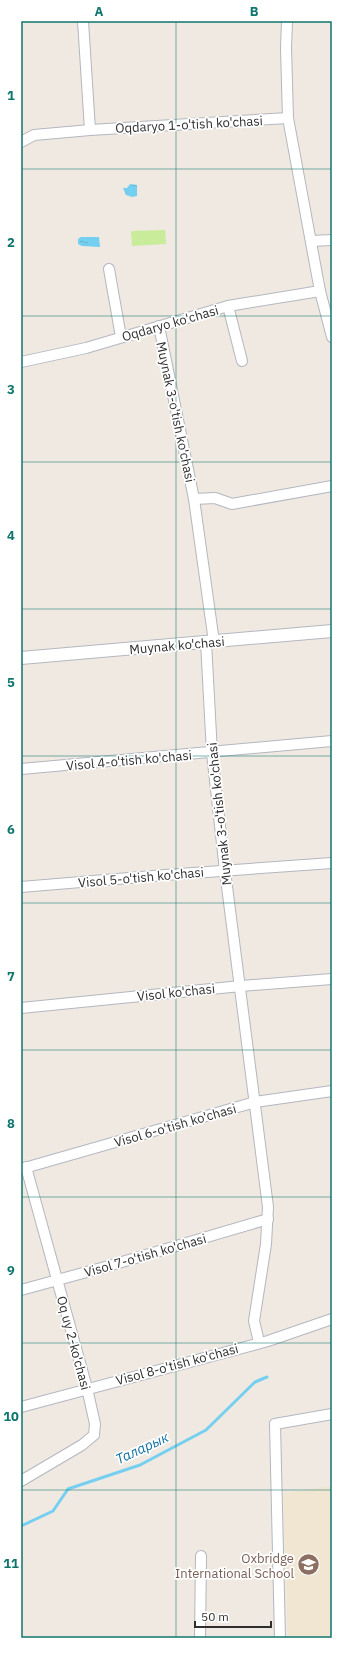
<svg xmlns="http://www.w3.org/2000/svg" width="353" height="1659" viewBox="0 0 353 1659" font-family="'IBM Plex Sans',sans-serif">
	<style>
		.education { fill: #f0e6d1 }
		.pitch { fill: #c9ec9a }
		.water { fill: url(#water-ripples) }
		.lines { fill: none; stroke-linecap: round; stroke-linejoin: round }
		.stream { stroke: #75cff0; stroke-width: 3 }
		.minor-casing { stroke: #b4b7c1; stroke-width: 12 }
		.tertiary-casing { stroke: #b4b7c1; stroke-width: 14 }
		.minor { stroke: #fff; stroke-width: 10 }
		.tertiary { stroke: #fff; stroke-width: 12 }
		.grid { fill: none; stroke: #0f766e; stroke-width: 1; stroke-opacity: 0.55 }
		.labels { text-anchor: middle; stroke-width: 3.5; stroke-linejoin: round; paint-order: stroke }
		.street-label { font-size: 13px; fill: #2e2e2e; stroke: #fff }
		.education-label { font-size: 13px; fill: #785e54; stroke: #fff; text-anchor: end }
		.water-label { font-size: 14px; font-style: italic; fill: #0d6fa3; stroke: #fff }
		.neatline { fill: none; stroke: #0f766e; stroke-width: 1.5 }
		.grid-label { font-size: 13px; text-anchor: middle; font-weight: bold; fill: #0f766e }
	</style>
	<defs>
		<pattern id="water-ripples" width="26" height="14" patternUnits="userSpaceOnUse"><rect width="26" height="14" fill="#75cff0"/><path d="M2 4q2-2 4 0t4 0M15 11q2-2 4 0t4 0" fill="none" stroke="#66b2ce"/></pattern>
	</defs>
	<rect width="100%" height="100%" fill="#efe9e1"/>
	<polygon class="education" points="332,1486 332,1638 288,1638 283,1493"/>
	<polygon class="pitch" points="165,230 166,244 132,246 131,231"/>
	<g class="water">
		<polygon points="130,184 137,185 137,196 132,197 126,195 123,188 127,188"/>
		<polygon points="81,237 99,237 100,247 82,246 78,244 78,239"/>
	</g>
	<g class="lines">
		<polyline class="stream" points="21,1526 53,1511 68,1489 140,1465 206,1430 255,1382 267,1377"/>
		<defs>
			<g id="minor">
				<polyline points="83,21 90,130"/>
				<polyline points="287,21 286,48 288,118 320,291 332,337"/>
				<polyline points="21,142 34,135 90,130 288,118"/>
				<polyline points="311,241 332,240"/>
				<polyline points="109,269 121,337"/>
				<polyline points="228,306 242,361"/>
				<polyline points="159,326 194,499 214,642"/>
				<polyline points="21,362 86,348 228,306 320,291"/>
				<polyline points="194,499 215,498 232,504 332,486"/>
				<polyline points="206,642 212,753 225,871 268,1207 266,1244 254,1321 259,1342"/>
				<polyline points="21,769 332,741"/>
				<polyline points="21,887 165,875 332,863"/>
				<polyline points="21,1008 241,986 332,979"/>
				<polyline points="21,1169 255,1102 332,1091"/>
				<polyline points="21,1290 105,1267 268,1219"/>
				<polyline points="21,1407 268,1341 332,1319"/>
				<polyline points="21,1481 82,1445 94,1435 95,1424 87,1388 26,1167"/>
				<polyline points="200,1638 201,1556"/>
				<polyline points="280,1638 275,1424 332,1414"/>
			</g>
			<polyline id="tertiary" points="21,658 332,631"/>
		</defs>
		<use href="#minor" class="minor-casing"/>
		<use href="#tertiary" class="tertiary-casing"/>
		<use href="#minor" class="minor"/>
		<use href="#tertiary" class="tertiary"/>
	</g>
	<path class="grid" d="M176 21V1638M21 169H332M21 316H332M21 462H332M21 609H332M21 756H332M21 903H332M21 1050H332M21 1197H332M21 1343H332M21 1490H332"/>
	<defs>
		<symbol id="school-disc" viewBox="-11 -11 22 22"><circle r="9.5" fill="#8d6e63" stroke="#fff"/><path d="M0-5L7-2L0 1L-7-2ZM-4 1L0 2.5L4 1V4Q0 6-4 4Z" fill="#fff"/></symbol>
	</defs>
	<g fill-rule="evenodd">
		<use href="#school-disc" x="296" y="1552" width="25" height="25"/>
	</g>
	<g class="labels">
		<g class="street-label">
			<text transform="translate(189 124) rotate(-3)" y="5">Oqdaryo 1-o'tish ko'chasi</text>
			<text transform="translate(170 323) rotate(-16)" y="5">Oqdaryo ko'chasi</text>
			<text transform="translate(176 412) rotate(78)" y="5">Muynak 3-o'tish ko'chasi</text>
			<text transform="translate(177 645) rotate(-5)" y="5">Muynak ko'chasi</text>
			<text transform="translate(129 760) rotate(-5)" y="5">Visol 4-o'tish ko'chasi</text>
			<text transform="translate(219 814) rotate(-96)" y="5">Muynak 3-o'tish ko'chasi</text>
			<text transform="translate(141 877) rotate(-5)" y="5">Visol 5-o'tish ko'chasi</text>
			<text transform="translate(176 992) rotate(-6)" y="5">Visol ko'chasi</text>
			<text transform="translate(175 1125) rotate(-16)" y="5">Visol 6-o'tish ko'chasi</text>
			<text transform="translate(145 1255) rotate(-16)" y="5">Visol 7-o'tish ko'chasi</text>
			<text transform="translate(74 1343) rotate(75)" y="5">Oq uy 2-ko'chasi</text>
			<text transform="translate(177 1364) rotate(-15)" y="5">Visol 8-o'tish ko'chasi</text>
		</g>
		<g class="education-label">
			<text x="294" y="1563">Oxbridge<tspan x="294" dy="15">International School</tspan></text>
		</g>
		<g class="water-label">
			<text transform="translate(142 1448) rotate(-25)" y="5">Таларык</text>
		</g>
	</g>
	<rect width="353" height="1659" fill="none" stroke="#ffffff" stroke-width="44"/>
	<path d="M195 1621v6h76v-6" fill="none" stroke="#2e2e2e" stroke-width="2"/>
	<text x="201" y="1621" font-size="12" fill="#2e2e2e" stroke="#ffffff" stroke-width="3" paint-order="stroke">50 m</text>
	<rect x="22" y="22" width="309" height="1615" class="neatline"/>
	<g class="grid-label">
		<text x="99" y="16">A</text>
		<text x="254" y="16">B</text>
		<text x="11" y="100">1</text>
		<text x="11" y="247">2</text>
		<text x="11" y="394">3</text>
		<text x="11" y="540">4</text>
		<text x="11" y="687">5</text>
		<text x="11" y="834">6</text>
		<text x="11" y="981">7</text>
		<text x="11" y="1128">8</text>
		<text x="11" y="1275">9</text>
		<text x="11" y="1421">10</text>
		<text x="11" y="1568">11</text>
	</g>
</svg>
